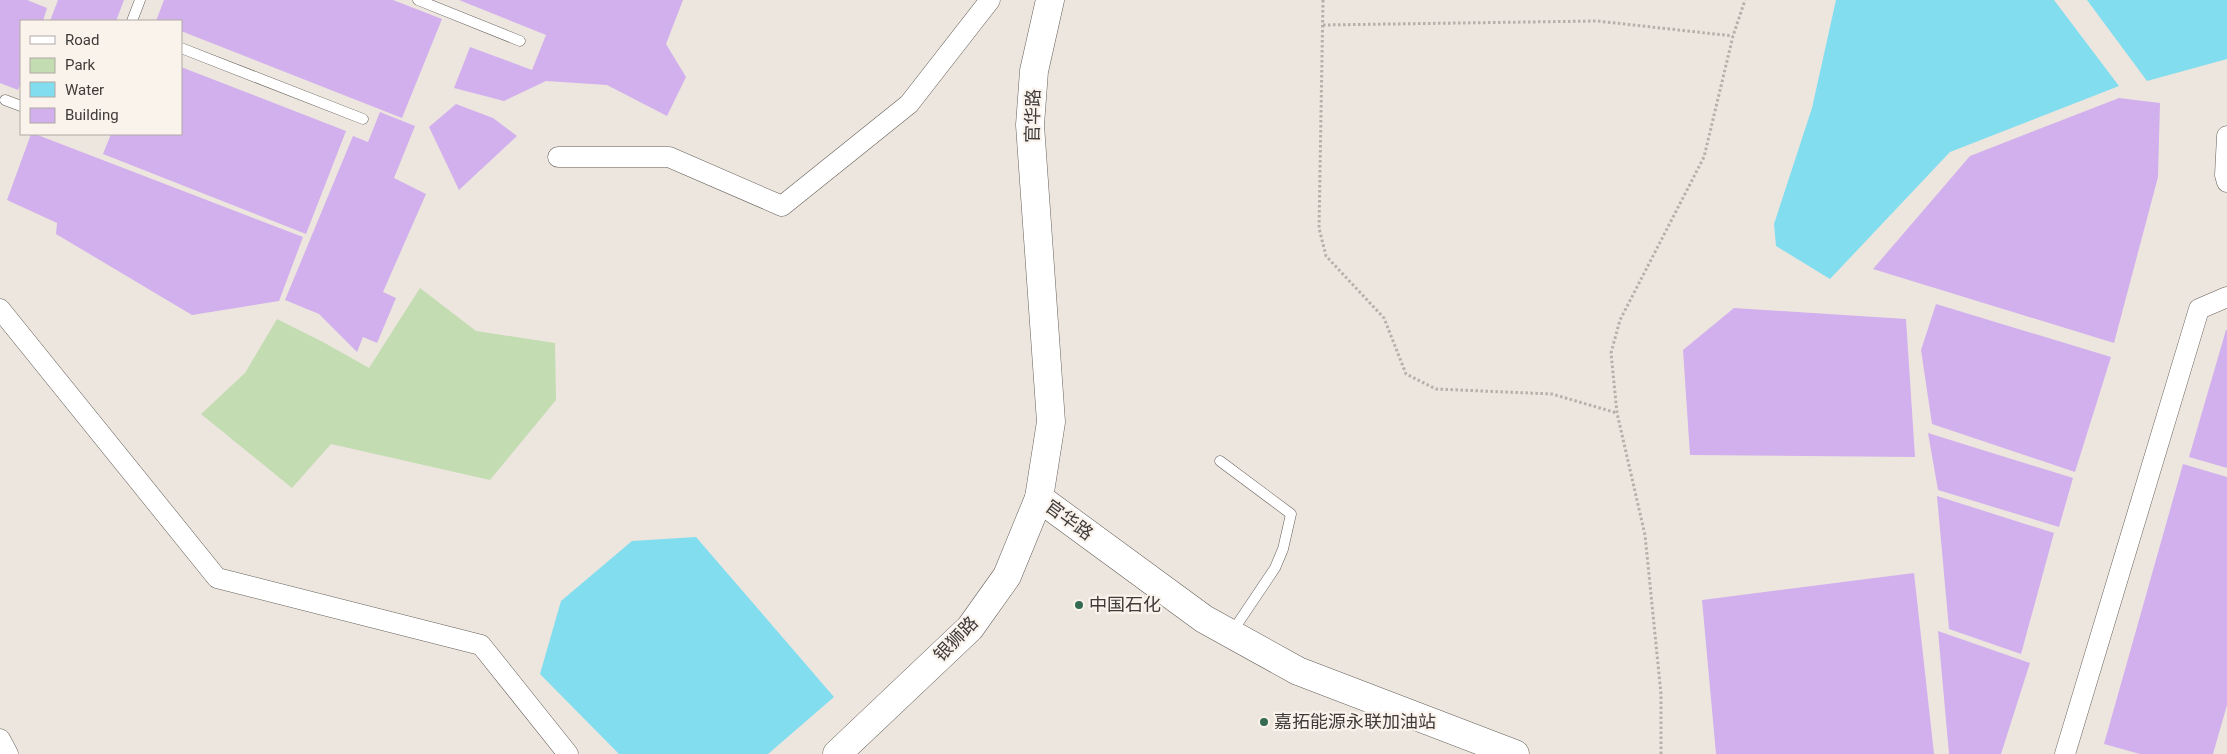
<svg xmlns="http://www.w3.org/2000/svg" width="2227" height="754" viewBox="0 0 2227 754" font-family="Roboto,'Noto Sans SC',sans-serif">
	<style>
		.green { fill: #c3dcb2 }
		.water { fill: #82ddef }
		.building { fill: #d2b0ed }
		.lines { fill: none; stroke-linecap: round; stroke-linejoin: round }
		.lane-casing { stroke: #655f59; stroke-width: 11 }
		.street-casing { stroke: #655f59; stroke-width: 21 }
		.secondary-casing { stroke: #655f59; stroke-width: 29 }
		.path { stroke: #b6b0ab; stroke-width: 3; stroke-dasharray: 2.5 2.5; stroke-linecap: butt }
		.lane { stroke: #fff; stroke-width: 10 }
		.street { stroke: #fff; stroke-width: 20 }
		.secondary { stroke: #fff; stroke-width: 28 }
		.poi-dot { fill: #336a51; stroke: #faf3ec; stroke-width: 2 }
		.labels { text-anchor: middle; stroke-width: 4.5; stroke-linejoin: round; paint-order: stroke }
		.street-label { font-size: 18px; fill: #3e3b39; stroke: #faf3ec }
		.poi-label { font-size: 18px; fill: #3e3b39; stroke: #faf3ec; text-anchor: start }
	</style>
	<rect width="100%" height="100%" fill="#ede6df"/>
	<polygon class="green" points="420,288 476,331 555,343 556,400 490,480 331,444 292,488 201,414 245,373 277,319 323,342 369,368"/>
	<g class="water">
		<polygon points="1836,0 2054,0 2119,86 1950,152 1830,279 1776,246 1774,224 1812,108"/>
		<polygon points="2087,0 2227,0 2227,59 2147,81"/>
		<polygon points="696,537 834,697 768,754 619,754 540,674 561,601 632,541"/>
	</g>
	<g class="building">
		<polygon points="0,0 27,0 47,8 43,21 21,21 21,82 18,90 0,83"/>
		<polygon points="58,0 124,0 116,21 50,21"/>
		<polygon points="164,0 393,0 442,19 402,118 181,31 181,21 156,21"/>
		<polygon points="459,0 683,0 666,44 686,77 667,116 607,85 546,81 504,101 454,88 470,47 532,70 546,35"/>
		<polygon points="181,67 346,131 306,234 103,154 111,134 181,134"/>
		<polygon points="2119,98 2160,103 2158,177 2114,343 1873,269 1970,156"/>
		<polygon points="456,104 493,118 517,136 459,190 429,127"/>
		<polygon points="380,112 415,126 394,178 426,194 383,292 396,298 377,343 363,337 357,352 319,314 285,300 353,136 368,142"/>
		<polygon points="31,134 35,134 303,237 279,301 192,315 56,234 57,223 7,200"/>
		<polygon points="1936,304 2111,357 2075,472 1932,424 1921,350"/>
		<polygon points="1734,308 1906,319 1915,457 1690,455 1683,350"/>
		<polygon points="2226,330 2227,330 2227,468 2189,457"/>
		<polygon points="1928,433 2073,478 2059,527 1938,490"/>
		<polygon points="2183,464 2227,477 2227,705 2213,754 2140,754 2104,744"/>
		<polygon points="1937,496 2054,533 2021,654 1949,629"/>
		<polygon points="1914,573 1934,754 1716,754 1702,600"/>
		<polygon points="1938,631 2030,663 2001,754 1949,754"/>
	</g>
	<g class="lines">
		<defs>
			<g id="lane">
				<polyline points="418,0 520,41"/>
				<polyline points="132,21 140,0"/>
				<polyline points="181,48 363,119"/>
				<polyline points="5,100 21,106"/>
				<polyline points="1220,461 1291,514 1283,549 1275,568 1232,632"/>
			</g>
			<g id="street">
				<polyline points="2227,136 2225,175 2227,182"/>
				<polyline points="558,157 669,157 782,206 909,104 990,0"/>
				<polyline points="0,309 217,578 481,645 568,754"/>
				<polyline points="0,739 8,754"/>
				<polyline points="2065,754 2199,309 2227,297"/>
			</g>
			<g id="secondary">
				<polyline points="1039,498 1204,619 1298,671 1515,754"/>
				<polyline points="837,754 970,628 1007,576 1039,498 1051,422 1030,125 1034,71 1050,0"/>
			</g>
		</defs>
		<use href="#lane" class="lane-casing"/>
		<use href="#street" class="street-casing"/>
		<use href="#secondary" class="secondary-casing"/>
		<g class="path">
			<polyline points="1323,0 1319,228 1326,256 1384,318 1406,374 1436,389 1552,394 1617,413"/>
			<polyline points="1323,25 1597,21 1733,36"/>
			<polyline points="1661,754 1661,694 1645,535 1617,413 1611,353 1620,320 1704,157 1733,36 1745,0"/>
		</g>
		<use href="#lane" class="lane"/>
		<use href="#street" class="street"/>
		<use href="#secondary" class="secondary"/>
	</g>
	<g class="poi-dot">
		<circle cx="1079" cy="605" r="5"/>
		<circle cx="1264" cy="722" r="5"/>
	</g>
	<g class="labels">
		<g class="street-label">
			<text transform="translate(1033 116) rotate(-89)" y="6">官华路</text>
			<text transform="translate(1069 520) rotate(36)" y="6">官华路</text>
			<text transform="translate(956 639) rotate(-46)" y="6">银狮路</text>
		</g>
		<g class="poi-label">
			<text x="1089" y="611">中国石化</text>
			<text x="1274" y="728">嘉拓能源永联加油站</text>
		</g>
	</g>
	<rect x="20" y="20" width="162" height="115" fill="#faf3ec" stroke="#afa9a4"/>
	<rect x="30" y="36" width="25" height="8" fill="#ffffff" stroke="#afa9a4"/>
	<text x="65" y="45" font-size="15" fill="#3e3b39">Road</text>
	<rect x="30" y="58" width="25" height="15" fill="#c3dcb2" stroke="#afa9a4"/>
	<text x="65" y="70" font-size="15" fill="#3e3b39">Park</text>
	<rect x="30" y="82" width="25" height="15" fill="#82ddef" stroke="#afa9a4"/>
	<text x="65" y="95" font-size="15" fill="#3e3b39">Water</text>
	<rect x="30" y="108" width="25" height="15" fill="#d2b0ed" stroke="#afa9a4"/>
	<text x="65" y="120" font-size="15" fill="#3e3b39">Building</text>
</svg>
